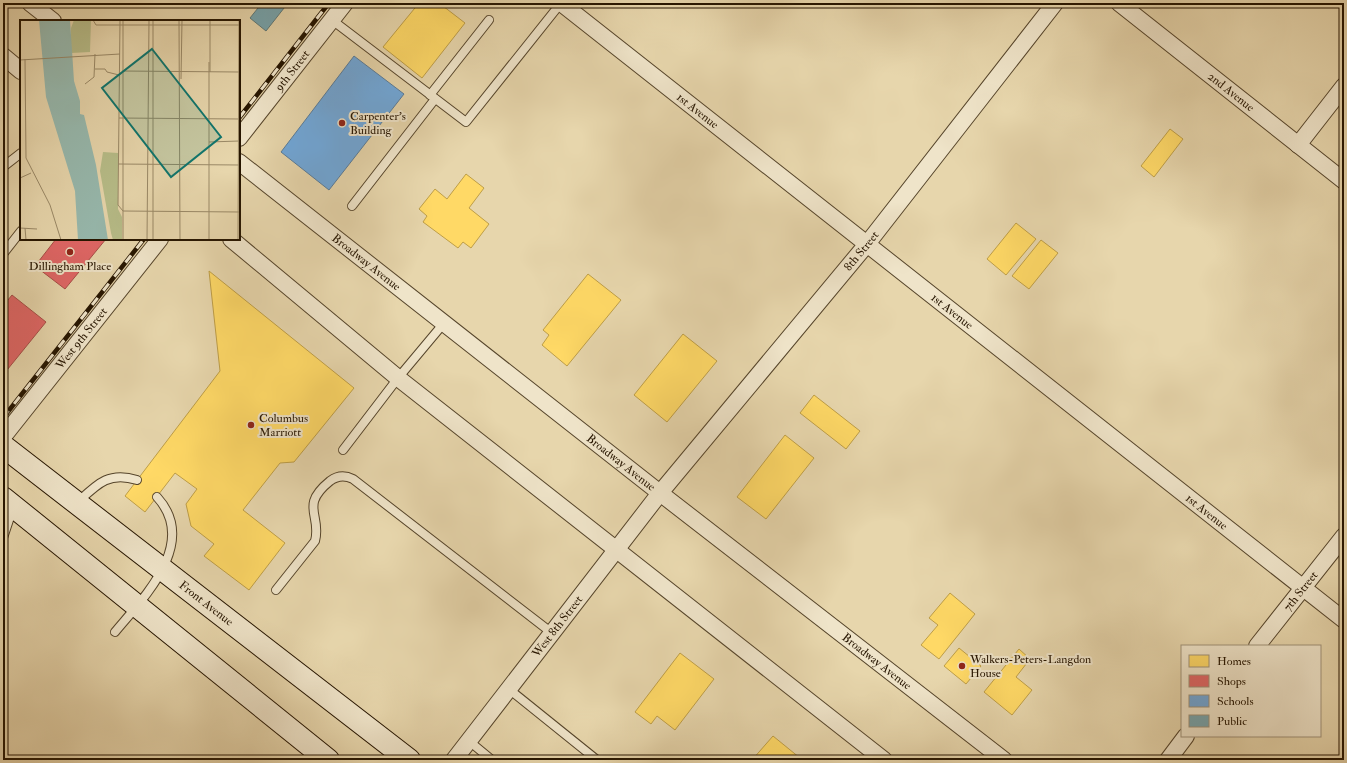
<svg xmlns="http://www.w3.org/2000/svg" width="1347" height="763" viewBox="0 0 1347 763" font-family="'IM FELL Double Pica',serif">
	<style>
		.homes { fill: #ffd966; stroke: #be9e47 }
		.shops { fill: #e06666; stroke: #a84e47 }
		.schools { fill: #6fa8dc; stroke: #597c9a }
		.public { fill: #76a5af; stroke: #5e7a7a }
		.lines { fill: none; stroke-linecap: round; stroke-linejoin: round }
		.lane-casing { stroke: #56452b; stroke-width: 10 }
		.street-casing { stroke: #56452b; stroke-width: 18 }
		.secondary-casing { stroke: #261500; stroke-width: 24 }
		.lane { stroke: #efe4c9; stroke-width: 8 }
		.street { stroke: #efe4c9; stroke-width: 16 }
		.secondary { stroke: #efe4c9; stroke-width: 22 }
		.rail-casing { stroke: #261500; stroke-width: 4.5 }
		.rail { stroke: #efe4c9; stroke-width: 3; stroke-dasharray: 9; stroke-linecap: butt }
		.poi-dot { fill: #8f2418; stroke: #efe4c9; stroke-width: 1.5 }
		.labels { text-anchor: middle; stroke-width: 4; stroke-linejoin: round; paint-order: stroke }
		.street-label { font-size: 12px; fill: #261500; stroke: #efe4c9 }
		.poi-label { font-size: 12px; fill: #261500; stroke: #efe4c9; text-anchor: start }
		.inset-road { fill: none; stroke: #9a8967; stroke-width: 1 }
		.view { fill: #0f766e; fill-opacity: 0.15; stroke: #0f766e; stroke-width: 2 }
		.inset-edge { fill: none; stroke: #261500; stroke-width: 2 }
	</style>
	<rect width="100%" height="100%" fill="#e7d6ac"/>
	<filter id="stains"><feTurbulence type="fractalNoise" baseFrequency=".005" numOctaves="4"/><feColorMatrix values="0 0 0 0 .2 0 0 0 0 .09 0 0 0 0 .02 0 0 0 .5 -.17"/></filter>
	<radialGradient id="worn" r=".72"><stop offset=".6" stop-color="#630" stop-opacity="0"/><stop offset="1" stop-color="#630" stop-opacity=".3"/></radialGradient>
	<g class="homes">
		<polygon points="419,3 439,3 465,23 422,78 383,47"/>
		<polygon points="1170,129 1183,139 1154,177 1141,166"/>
		<polygon points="466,174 484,188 469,208 489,224 471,248 463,242 458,248 423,222 427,216 419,209 435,189 447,199"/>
		<polygon points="1016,223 1036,239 1006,275 987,259"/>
		<polygon points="1041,240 1058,253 1029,289 1012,276"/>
		<polygon points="209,271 354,388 294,462 280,463 243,510 285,543 249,590 204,556 214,544 191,526 186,504 197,489 175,473 145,512 125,496 220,371"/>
		<polygon points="588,274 621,300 567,366 542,345 549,335 543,330"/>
		<polygon points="683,334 717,361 667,422 634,395"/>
		<polygon points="814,395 860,431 846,449 800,413"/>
		<polygon points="785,435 814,458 766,519 737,497"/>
		<polygon points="950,593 975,614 939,659 921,645 938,625 929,618"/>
		<polygon points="959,648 981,666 966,684 944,666"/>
		<polygon points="1019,649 1030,659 1016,677 1032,690 1012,715 984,692"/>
		<polygon points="680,653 714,679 675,730 657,716 651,724 635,712"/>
		<polygon points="773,736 800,758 799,760 752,760"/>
	</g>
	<g class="shops">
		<polygon points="56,239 106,239 65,289 35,266"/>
		<polygon points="12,295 46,322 3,375 3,306"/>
	</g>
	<polygon class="schools" points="354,56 404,94 329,190 281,152"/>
	<polygon class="public" points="262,3 288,3 266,31 250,18"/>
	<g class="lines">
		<defs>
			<g id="lane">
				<polyline points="332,20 466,122 561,3"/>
				<polyline points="430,95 489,20"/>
				<polyline points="3,167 21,153"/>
				<polyline points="352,206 435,99"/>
				<polyline points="3,254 21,231"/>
				<polyline points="343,450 398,378 444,323"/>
				<path d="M78 502C97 484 109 471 137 480"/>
				<polyline points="3,538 13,508"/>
				<path d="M276 590 315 541C322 515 299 506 330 481 338 475 345 475 353 479L552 633"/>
				<path d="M115 632C144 597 199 543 157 497"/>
				<polyline points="510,690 597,760"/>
				<polyline points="469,741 492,760"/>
			</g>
			<g id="street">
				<polyline points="30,3 53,21"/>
				<path id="s1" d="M561 3 1344 620"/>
				<path id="s2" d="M1119 3 1344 181"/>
				<polyline points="3,56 21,71"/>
				<path id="s3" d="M239 138 345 3"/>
				<polyline points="1298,145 1344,86"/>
				<path id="s4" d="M239 162 660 493 1004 760"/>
				<polyline points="231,239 398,378 884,760"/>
				<path id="s5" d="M3 437 160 239"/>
				<path id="s6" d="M1257 646 1344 536"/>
				<path id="s7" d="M454 760 660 493 867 244 1055 3"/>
				<polyline points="1168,760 1186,736"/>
			</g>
			<g id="secondary">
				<path id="s8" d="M3 446 409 760"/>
				<polyline points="3,498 328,760"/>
			</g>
		</defs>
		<use href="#lane" class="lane-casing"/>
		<use href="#street" class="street-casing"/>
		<use href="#secondary" class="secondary-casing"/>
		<use href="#lane" class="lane"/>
		<use href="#street" class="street"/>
		<use href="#secondary" class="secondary"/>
		<defs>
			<g id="rail">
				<polyline points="239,118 329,3"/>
				<polyline points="3,418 144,239"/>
			</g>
		</defs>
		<use href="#rail" class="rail-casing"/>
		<use href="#rail" class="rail"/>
	</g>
	<g class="poi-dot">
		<circle cx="342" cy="123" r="4"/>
		<circle cx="70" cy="252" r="4"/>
		<circle cx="251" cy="425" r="4"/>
		<circle cx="962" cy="666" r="4"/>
	</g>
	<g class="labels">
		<g class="street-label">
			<text dy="4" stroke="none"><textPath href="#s3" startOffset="86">9th Street</textPath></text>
			<text dy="4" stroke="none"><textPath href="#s2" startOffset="143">2nd Avenue</textPath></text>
			<text dy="4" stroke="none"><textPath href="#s1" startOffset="174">1st Avenue</textPath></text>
			<text dy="4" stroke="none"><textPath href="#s7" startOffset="652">8th Street</textPath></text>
			<text dy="4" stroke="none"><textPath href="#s4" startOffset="162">Broadway Avenue</textPath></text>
			<text dy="4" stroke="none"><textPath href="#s1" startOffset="498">1st Avenue</textPath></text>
			<text dy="4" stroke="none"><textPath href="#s5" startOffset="126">West 9th Street</textPath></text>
			<text dy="4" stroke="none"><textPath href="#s4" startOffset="486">Broadway Avenue</textPath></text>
			<text dy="4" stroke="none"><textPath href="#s1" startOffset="822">1st Avenue</textPath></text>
			<text dy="4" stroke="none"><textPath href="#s6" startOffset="70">7th Street</textPath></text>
			<text dy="4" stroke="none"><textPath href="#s8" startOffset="257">Front Avenue</textPath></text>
			<text dy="4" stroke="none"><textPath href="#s7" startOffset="169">West 8th Street</textPath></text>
			<text dy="4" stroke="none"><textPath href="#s4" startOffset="810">Broadway Avenue</textPath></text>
		</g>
		<g class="poi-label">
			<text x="350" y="120">Carpenter's<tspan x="350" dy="14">Building</tspan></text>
			<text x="70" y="270" text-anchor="middle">Dillingham Place</text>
			<text x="259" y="422">Columbus<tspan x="259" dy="14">Marriott</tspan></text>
			<text x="970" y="663">Walkers-Peters-Langdon<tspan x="970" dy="14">House</tspan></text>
		</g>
	</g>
	<g transform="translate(20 20)">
		<rect width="220" height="220" fill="#e7d6ac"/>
		<path d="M54 0H71L70 32 51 33V8ZM83 132 98 133V189L102 197V220H93L91 213 80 151Z" fill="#b7bd89"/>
		<path d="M19 0H50L54 61 60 81V94L64 95 76 145 88 220H58L55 171 26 77Z" fill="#97b9ae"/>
		<path class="inset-road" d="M73 0 76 5H190V52M100 0 98 185 103 191M159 0 160 220M190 0V5H220M5 39 6 138 30 185 41 220M0 40 100 34M189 42V220M75 49H85L87 52 99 55M102 51 219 52M161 59 162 0M65 64 74 57 75 34M99 98 220 99M189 122 219 121M98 144 220 145M0 158 11 153M103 191 220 192M0 208 17 209M5 208 6 220M103 220V0M127 220 129 0M133 220V0M218 220 219 0"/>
		<path class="view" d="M132 29 201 117 151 157 82 68Z"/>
		<rect width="220" height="220" class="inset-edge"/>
	</g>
	<rect width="1347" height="763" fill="none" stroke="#e7d6ac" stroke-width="16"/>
	<rect x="4" y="4" width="1339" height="755" fill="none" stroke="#261500" stroke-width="2"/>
	<rect x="8" y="8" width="1331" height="747" fill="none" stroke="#261500"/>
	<rect x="1181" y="645" width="140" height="92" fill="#efe4c9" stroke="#9f9179"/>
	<rect x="1189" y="655" width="20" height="12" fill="#ffd966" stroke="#9f9179"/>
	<text x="1217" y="665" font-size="12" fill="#261500">Homes</text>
	<rect x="1189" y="675" width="20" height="12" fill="#e06666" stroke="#9f9179"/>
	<text x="1217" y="685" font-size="12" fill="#261500">Shops</text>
	<rect x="1189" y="695" width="20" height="12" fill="#6fa8dc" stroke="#9f9179"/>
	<text x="1217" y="705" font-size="12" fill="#261500">Schools</text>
	<rect x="1189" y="715" width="20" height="12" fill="#76a5af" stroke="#9f9179"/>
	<text x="1217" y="725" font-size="12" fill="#261500">Public</text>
	<rect width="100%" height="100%" filter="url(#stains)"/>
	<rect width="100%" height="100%" fill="url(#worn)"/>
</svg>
